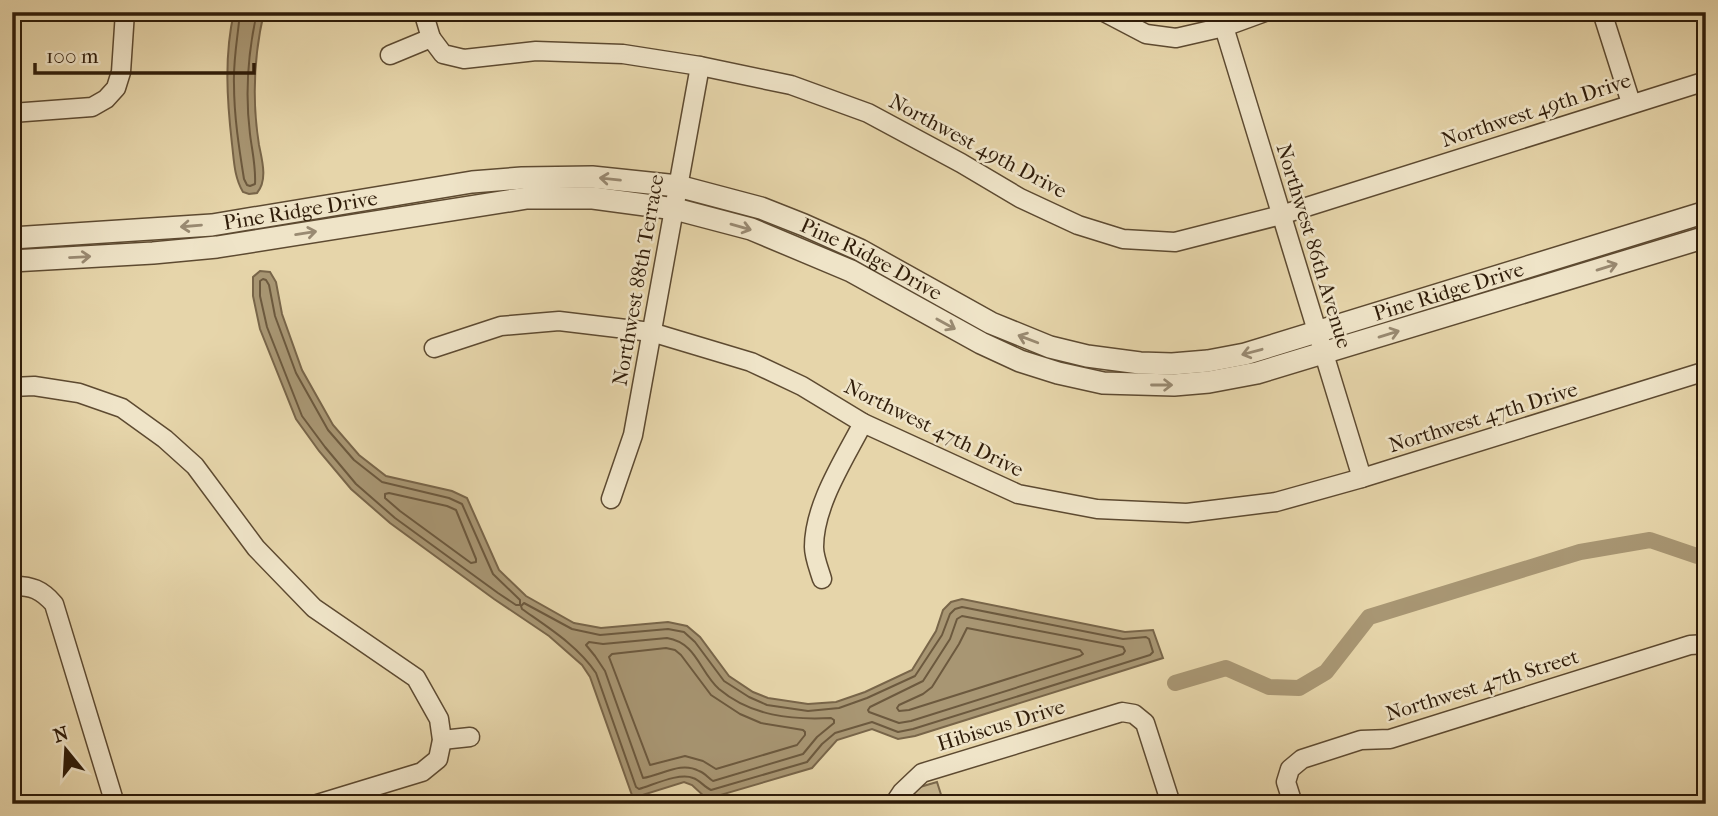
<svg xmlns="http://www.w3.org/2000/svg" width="1718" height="816" viewBox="0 0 1718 816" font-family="'IM FELL French Canon',serif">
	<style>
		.green { fill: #c7b68f; stroke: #7b694c; stroke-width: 2 }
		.water { fill: #a89673; stroke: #786549; stroke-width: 2 }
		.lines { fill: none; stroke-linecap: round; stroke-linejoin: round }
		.shore { stroke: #6c593e; stroke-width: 2 }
		.canal { stroke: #a89673; stroke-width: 16 }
		.minor-casing { stroke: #5d4a31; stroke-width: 21 }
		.tertiary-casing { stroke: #5d4a31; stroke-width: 24 }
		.minor { stroke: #efe4c8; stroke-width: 18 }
		.tertiary { stroke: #efe4c8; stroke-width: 21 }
		.oneway { stroke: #998a72 }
		.labels { text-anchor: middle; stroke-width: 5; stroke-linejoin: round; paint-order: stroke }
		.street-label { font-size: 21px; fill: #2f1c09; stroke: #efe4c8 }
	</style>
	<rect width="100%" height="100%" fill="#e6d5aa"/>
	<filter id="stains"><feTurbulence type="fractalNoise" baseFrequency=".00286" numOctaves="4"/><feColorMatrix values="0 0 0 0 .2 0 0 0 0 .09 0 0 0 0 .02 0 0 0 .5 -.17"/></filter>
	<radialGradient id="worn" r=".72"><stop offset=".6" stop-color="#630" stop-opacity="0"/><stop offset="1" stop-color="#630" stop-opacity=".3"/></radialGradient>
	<polygon class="green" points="937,782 944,804 907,804 906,801 920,787"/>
	<g class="water">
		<path d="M234 12H264C254 55 252 101 259 145 262 160 268 180 257 193L249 194 243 192C234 177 234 160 232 144 227 100 224 56 234 12Z"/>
		<polygon points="260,271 270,272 276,282 282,314 302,370 333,425 359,455 386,476 452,491 467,498 499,570 526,596 574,623 601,628 668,622 687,626 700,637 729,676 753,692 768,698 808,704 836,702 865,692 912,670 936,631 943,610 951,602 962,599 1125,632 1153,630 1163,658 915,736 898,739 872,729 837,740 812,768 707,799 692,785 684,782 633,798 590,677 582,665 549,636 494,599 390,523 351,489 319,451 296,419 260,329 253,296 253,277"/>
	</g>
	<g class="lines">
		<g class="shore">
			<path d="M240 12C238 36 233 60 234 84 234 116 239 148 244 179L247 185 250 186 255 184C256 166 252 151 250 134 245 94 248 52 257 12"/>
			<polygon points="263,279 266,280 269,285 275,316 296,373 328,430 354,460 382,482 449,498 462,504 493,574 520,600 520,605 516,605 498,593 395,518 356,484 325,447 302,416 267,327 260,296 260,281"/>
			<polygon points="389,493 447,506 456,510 476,559 476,562 471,563 400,511 385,498 385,494"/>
			<path d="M524 603 572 629 600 635 668 629 684 632 695 642 724 681 749 697 767 705 808 711 839 708 867 698 915 676 942 635 950 614 955 609 962 607 1123 639 1146 637 1149 639 1153 652 1150 655 913 729 898 732 872 722 835 733 822 744 807 762 711 790C704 787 700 780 693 778 680 772 653 785 639 789L636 787 596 673C578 646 549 628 522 609L521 606Z"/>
			<polygon points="962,616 1123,647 1125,651 1123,654 911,721 899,723 869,712 868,710 870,707 923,681 950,639 957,619"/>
			<polygon points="967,628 1080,650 1083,654 1080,656 909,710 899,711 897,708 899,705 923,694 932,687 959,644"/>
			<path d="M667 638C697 643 699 671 719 689 751 716 791 720 831 718L834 720V723L817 737 803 754 713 781C708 778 705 773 699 771 681 761 662 775 643 778L605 671 595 656 586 645 589 642 603 644Z"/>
			<polygon points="666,648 675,650 681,655 711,695 740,714 761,723 803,730 805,732 805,735 797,745 716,769 703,761 685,756 650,765 609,657 612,654"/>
		</g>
		<polyline class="canal" points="1175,683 1226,668 1269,687 1299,688 1326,672 1369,617 1580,552 1650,540 1697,556 1706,556"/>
		<defs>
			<g id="minor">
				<polyline points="425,12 425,18 431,38"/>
				<polyline points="1104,12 1146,34 1176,38 1224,27 1265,12"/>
				<polyline points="1602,12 1631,103"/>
				<polyline points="1224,27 1362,478"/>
				<polyline points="390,55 431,38 443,54 464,59 536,51 623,54 700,66 791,85 868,113 961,163 1020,198 1078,225 1123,239 1175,242 1281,215 1706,81"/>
				<polyline points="12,113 92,107 106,99 116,88 121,72 125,12"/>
				<polyline points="434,348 501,326 559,321 651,332 751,362 802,386 863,423 1018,494 1097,509 1187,513 1276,502 1362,478 1706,371"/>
				<polyline points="12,387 34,386 79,393 122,408 165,439 195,466 256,548 314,608 416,678 439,719 442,740 438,759 422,772 317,804"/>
				<polyline points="611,499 633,435 700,66"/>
				<path d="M822 579C819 569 814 557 814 547 814 505 844 460 863 423"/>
				<path d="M12 586C31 585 42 590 54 604L115 804"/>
				<polyline points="442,740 470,737"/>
				<polyline points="894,804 902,792 922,773 1122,712 1134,714 1145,723 1171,804"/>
				<polyline points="1293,804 1286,782 1290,769 1302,759 1361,740 1390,739 1690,645 1706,644"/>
			</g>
			<g id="tertiary">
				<path id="s1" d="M12 238 212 225 472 182 522 178 592 177 678 186 761 208 804 225 860 250 991 323 1050 347 1087 356 1140 363 1172 364 1208 361 1245 354 1706 212"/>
				<polyline points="12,261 153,253 217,247 527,198 593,198 675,209 751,229 851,271 981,343 1020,361 1058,373 1103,383 1174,385 1209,382 1257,373 1706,237"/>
			</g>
		</defs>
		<use href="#minor" class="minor-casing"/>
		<use href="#tertiary" class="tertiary-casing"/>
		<use href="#minor" class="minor"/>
		<use href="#tertiary" class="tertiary"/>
	</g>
	<defs><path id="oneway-shaft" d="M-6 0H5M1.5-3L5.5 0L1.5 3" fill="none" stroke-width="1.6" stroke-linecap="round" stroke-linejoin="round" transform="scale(1.75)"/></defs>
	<g class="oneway">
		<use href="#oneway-shaft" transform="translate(610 179) rotate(-174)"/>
		<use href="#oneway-shaft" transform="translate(191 226) rotate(175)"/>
		<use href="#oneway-shaft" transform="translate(741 227) rotate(16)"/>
		<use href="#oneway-shaft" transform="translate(306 233) rotate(-9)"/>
		<use href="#oneway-shaft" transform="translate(80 257) rotate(-3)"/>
		<use href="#oneway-shaft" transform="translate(1607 267) rotate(-17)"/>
		<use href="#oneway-shaft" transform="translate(946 324) rotate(29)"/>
		<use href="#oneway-shaft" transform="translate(1389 334) rotate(-17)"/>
		<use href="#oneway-shaft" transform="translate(1028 339) rotate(-159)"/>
		<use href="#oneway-shaft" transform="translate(1252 352) rotate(165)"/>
		<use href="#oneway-shaft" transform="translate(1162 385)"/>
	</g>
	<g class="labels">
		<g class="street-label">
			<text transform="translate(1536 110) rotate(-18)" y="7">Northwest 49th Drive</text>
			<text transform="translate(978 146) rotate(28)" y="7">Northwest 49th Drive</text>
			<text dy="7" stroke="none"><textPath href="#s1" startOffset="290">Pine Ridge Drive</textPath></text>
			<text transform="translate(1314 246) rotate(73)" y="7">Northwest 86th Avenue</text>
			<text dy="7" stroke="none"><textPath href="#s1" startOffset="878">Pine Ridge Drive</textPath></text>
			<text transform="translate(638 280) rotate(-80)" y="7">Northwest 88th Terrace</text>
			<text dy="7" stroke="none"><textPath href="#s1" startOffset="1488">Pine Ridge Drive</textPath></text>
			<text transform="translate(1483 417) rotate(-17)" y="7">Northwest 47th Drive</text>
			<text transform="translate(934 428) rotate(26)" y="7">Northwest 47th Drive</text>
			<text transform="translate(1482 685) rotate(-17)" y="7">Northwest 47th Street</text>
			<text transform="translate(1001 725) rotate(-17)" y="7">Hibiscus Drive</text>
		</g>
	</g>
	<rect width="1718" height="816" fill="none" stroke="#e6d5aa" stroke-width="42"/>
	<rect x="14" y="14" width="1690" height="788" fill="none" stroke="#2f1c09" stroke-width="3.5"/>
	<rect x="21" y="21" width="1676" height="774" fill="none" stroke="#2f1c09" stroke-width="2"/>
	<g transform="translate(66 750) rotate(342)" stroke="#efe4c8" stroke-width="5" paint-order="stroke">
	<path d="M0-5L12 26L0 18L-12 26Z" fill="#2f1c09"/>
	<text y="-10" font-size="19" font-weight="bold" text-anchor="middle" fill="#2f1c09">N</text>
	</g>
	<path d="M35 63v10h219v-10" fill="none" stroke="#2f1c09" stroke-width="3.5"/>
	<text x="46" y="63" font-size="21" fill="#2f1c09" stroke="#efe4c8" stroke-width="5" paint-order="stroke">100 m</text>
	<rect width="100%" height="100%" filter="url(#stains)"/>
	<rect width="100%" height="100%" fill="url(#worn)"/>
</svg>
